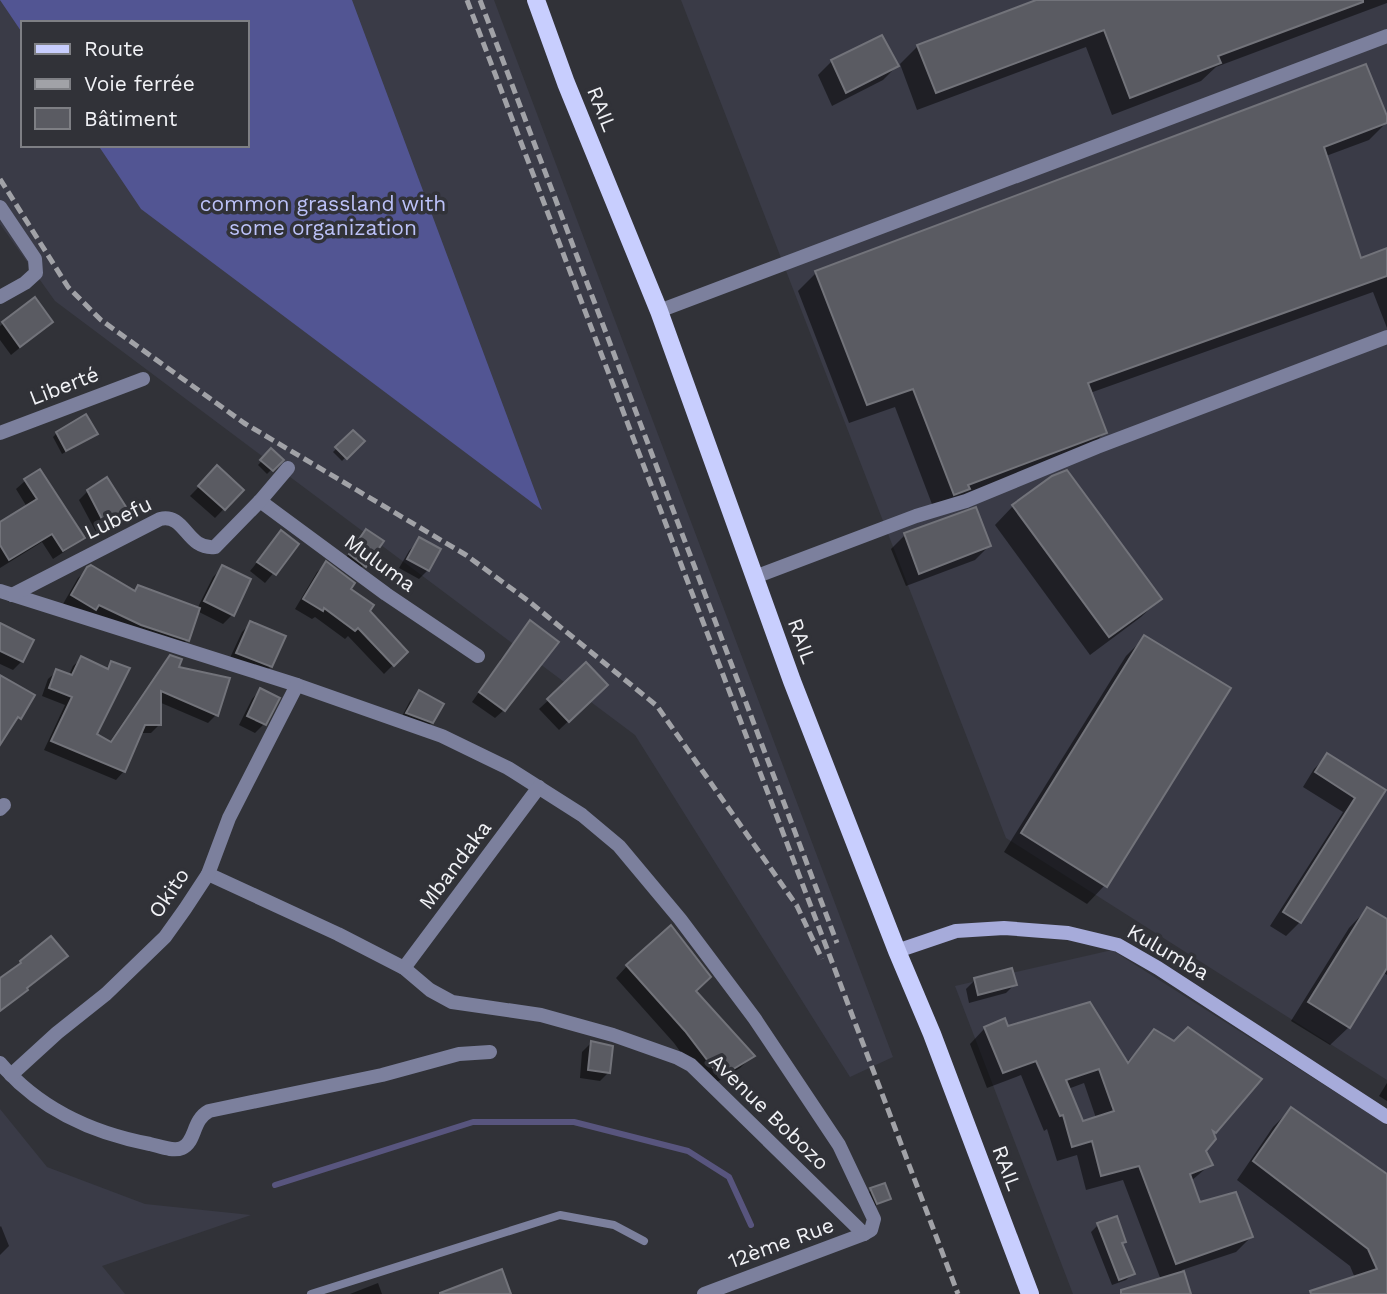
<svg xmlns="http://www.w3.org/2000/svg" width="1387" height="1294" viewBox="0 0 1387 1294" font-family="'Work Sans',sans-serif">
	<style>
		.built { fill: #3a3b47; fill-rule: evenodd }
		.forest { fill: #525593 }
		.shadow { fill: #0007; fill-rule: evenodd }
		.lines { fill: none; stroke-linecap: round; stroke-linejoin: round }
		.stream { stroke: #58557e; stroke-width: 6 }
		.building { fill: #5a5b62; stroke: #72737a; stroke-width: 2; fill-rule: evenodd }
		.lane { stroke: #7c809d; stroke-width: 8 }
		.street { stroke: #7c809d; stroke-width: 14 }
		.secondary { stroke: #a6abda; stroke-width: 14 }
		.primary { stroke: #c8cefe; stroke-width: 18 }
		.rail { stroke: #a1a2a7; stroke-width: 5; stroke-dasharray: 10 5; stroke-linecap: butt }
		.labels { text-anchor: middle; stroke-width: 7; stroke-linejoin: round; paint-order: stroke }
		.street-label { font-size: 21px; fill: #f1f2f6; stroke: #313238 }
		.park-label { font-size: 21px; fill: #bcc2f8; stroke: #313238 }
	</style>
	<rect width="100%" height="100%" fill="#313238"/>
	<g class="built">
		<path d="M0 0H494L893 1057 850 1077 635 735 55 301 0 224ZM23 23H247V145H23Z"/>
		<polygon points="681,0 1387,0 1387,1080 1006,838"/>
		<polygon points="1112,950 1387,1125 1387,1294 1073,1294 955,986"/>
		<polygon points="0,1109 47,1167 145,1204 251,1215 102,1266 125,1294 0,1294"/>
	</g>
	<polygon class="forest" points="0,0 352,0 542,510 141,209 98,145 247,145 247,23 23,23 23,34"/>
	<g class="shadow">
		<polygon points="1041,0 1387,0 1387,3 1216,67 1201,81 1112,115 1086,47 917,110 900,64 918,46"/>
		<polygon points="832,61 897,66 883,80 832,106 818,75"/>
		<polygon points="1387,122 1369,140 1326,156 1360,260 1387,250 1387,328 1373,292 1090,393 1105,432 1087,451 935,512 895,407 849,423 798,291 816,273"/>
		<polygon points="34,299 51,322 11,355 0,340 0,326"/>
		<polygon points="353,432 362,441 342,461 333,452"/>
		<polygon points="57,433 96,434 62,454 53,437"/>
		<polygon points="271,451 281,460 267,474 258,465"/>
		<polygon points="217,468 242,490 215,518 190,496"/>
		<polygon points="25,481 82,537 73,546 53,559 42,542 0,568 0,524 27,507 16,489"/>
		<polygon points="88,491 125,510 117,519 96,532 79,500"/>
		<polygon points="1013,506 1160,599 1141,617 1090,655 995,525"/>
		<polygon points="366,531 381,542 356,575 341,564"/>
		<polygon points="281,533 297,545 265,583 250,571"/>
		<polygon points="905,535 989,546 975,560 906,586 891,549"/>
		<polygon points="418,541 439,550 428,570 419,579 399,568 409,551"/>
		<polygon points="326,564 406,652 384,674 348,636 345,639 315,617 312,619 295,609 317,572"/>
		<polygon points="222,568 232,615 223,624 197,611 187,640 178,649 63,604 78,578 88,569 134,592 139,587 197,609 213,577"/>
		<polygon points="251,623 271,666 262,675 228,662 242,632"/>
		<polygon points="530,623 504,710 495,718 472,702 501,661 500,660"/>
		<polygon points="0,625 22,661 13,670 0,664"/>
		<polygon points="1145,637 1105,885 1087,904 1004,852 1126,656"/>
		<polygon points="170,657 177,669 216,715 208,723 159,702 159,725 151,733 140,733 124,771 116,780 44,750 65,705 42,696 48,679 57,671 69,675 73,666 82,658 105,669 111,663 95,734 109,743 162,665"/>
		<polygon points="586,665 606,685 559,730 539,709"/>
		<polygon points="260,690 264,724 255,733 239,725 252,699"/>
		<polygon points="419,693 432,722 423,731 399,722 410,701"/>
		<polygon points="1328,755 1383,790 1300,922 1286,936 1270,926 1343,812 1303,787 1314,769"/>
		<polygon points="1367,909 1387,921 1387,975 1382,972 1349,1027 1330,1045 1291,1021 1349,928"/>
		<polygon points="627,966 694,991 752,1056 740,1068 707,1088 674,1043 616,978"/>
		<polygon points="975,980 1015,984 1006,993 969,1003 966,989"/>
		<path d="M985 1028H1007L1126 1063 1154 1032 1174 1043 1260 1080 1213 1134 1204 1150 1211 1164 1191 1181 1199 1204 1251 1237 1236 1252 1182 1270 1189 1294H1126L1161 1280 1123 1180 1086 1190 1077 1155 1057 1161 1047 1129 1044 1131 1021 1075 987 1088 970 1044ZM1084 1083 1096 1118 1082 1123 1068 1089Z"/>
		<polygon points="591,1043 609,1072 600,1081 580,1078 582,1052"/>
		<polygon points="1387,1083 1387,1101 1379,1096"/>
		<polygon points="1291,1109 1387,1176 1387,1294 1318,1294 1355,1278 1350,1266 1237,1180 1273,1127"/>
		<polygon points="871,1190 889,1199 873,1207 867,1194"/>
		<polygon points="1098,1225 1124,1242 1121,1245 1133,1273 1126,1280 1112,1285 1091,1232"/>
		<polygon points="1,1226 9,1246 0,1255 0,1227"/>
		<polygon points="378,1283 382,1294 350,1294"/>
	</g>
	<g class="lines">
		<polyline class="stream" points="275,1185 473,1122 574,1122 688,1151 729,1177 751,1225"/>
	</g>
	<g class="building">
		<polygon points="1036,0 1363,0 1363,2 1218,56 1221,63 1130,98 1104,30 936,93 917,45"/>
		<polygon points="882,35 899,66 846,93 831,60"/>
		<polygon points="1366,64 1387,116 1387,123 1324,147 1361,258 1387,248 1387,276 1088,383 1107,433 968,485 970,489 954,495 913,389 867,405 815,271"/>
		<polygon points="35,297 53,322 20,347 2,322"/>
		<polygon points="86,414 98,434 66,451 56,432"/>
		<polygon points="353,430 365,441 347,459 335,447"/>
		<polygon points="271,448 284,460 273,471 260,460"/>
		<polygon points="217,465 244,490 225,510 198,486"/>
		<polygon points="40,469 85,538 63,551 52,534 9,560 0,545 0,522 37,499 24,479"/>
		<polygon points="1067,470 1162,599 1109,637 1012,505 1052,476"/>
		<polygon points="107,477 128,510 105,525 87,490"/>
		<polygon points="976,507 991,546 919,574 904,533"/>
		<polygon points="366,529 384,541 366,567 349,554"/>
		<polygon points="281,530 299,544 276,575 257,562"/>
		<polygon points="419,537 441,549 429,571 407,559"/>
		<polygon points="326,561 355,583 351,589 374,605 370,611 408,652 394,666 358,628 355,631 324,608 323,611 303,599"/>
		<polygon points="91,565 135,591 138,585 200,608 189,641 141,625 99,605 96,610 71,595 87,567"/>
		<polygon points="222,565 251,579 234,616 204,601"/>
		<polygon points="530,620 559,642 505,711 479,692"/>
		<polygon points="250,621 286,636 272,667 236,653"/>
		<polygon points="0,623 34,640 23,662 0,651"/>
		<polygon points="1144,635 1231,688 1107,887 1021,833"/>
		<polygon points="170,655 182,659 179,667 230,678 218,716 161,691 161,725 145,725 125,772 51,741 72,697 49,688 56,669 72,675 81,656 108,669 111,661 130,668 97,734 111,742"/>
		<polygon points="586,662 608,685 569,722 547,699"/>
		<polygon points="0,675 35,695 21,719 18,717 0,745"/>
		<polygon points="260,688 280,698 266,725 247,716"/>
		<polygon points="419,690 444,704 433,723 406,713"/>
		<polygon points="1327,753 1386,790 1301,923 1283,912 1355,798 1315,772"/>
		<polygon points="1367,907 1387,919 1387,968 1350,1028 1308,1002"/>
		<polygon points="671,925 711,977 696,991 755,1056 720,1077 685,1031 626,965"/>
		<polygon points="51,936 68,956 27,988 28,990 0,1011 0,978 21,963 20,961"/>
		<polygon points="1012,968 1017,985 978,995 974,978"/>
		<path d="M1090 1002 1128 1063 1154 1029 1174 1041 1188 1027 1262 1079 1216 1133 1213 1131 1216 1139 1206 1151 1213 1165 1190 1174 1200 1202 1236 1192 1253 1237 1176 1264 1139 1166 1101 1176 1092 1141 1072 1147 1063 1115 1060 1116 1036 1061 1003 1073 984 1027 1005 1018 1008 1026ZM1099 1069 1114 1111 1083 1121 1066 1080Z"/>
		<polygon points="591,1041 613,1046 610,1073 588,1070"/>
		<polygon points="1291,1107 1387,1174 1387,1294 1311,1294 1310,1291 1377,1269 1368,1249 1253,1161"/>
		<polygon points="885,1183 891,1199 877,1204 870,1188"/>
		<polygon points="1117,1216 1126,1242 1122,1243 1135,1274 1119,1280 1097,1223"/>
		<polygon points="502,1269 511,1294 440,1294 440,1293"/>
		<polygon points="1184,1271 1191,1294 1121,1294 1121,1290"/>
	</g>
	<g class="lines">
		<polyline class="lane" points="311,1294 560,1215 614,1225 644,1241"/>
		<g class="street">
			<polyline points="0,207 35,259 36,273 25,283 0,297"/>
			<polyline points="659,311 1387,36"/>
			<polyline points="0,433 143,379"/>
			<polyline points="260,501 386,594 478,656"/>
			<polyline points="755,577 916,516 966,501 1097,447 1387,337"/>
			<polyline points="0,591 297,685 442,736 508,768 582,815 619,846 680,919 755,1019 839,1145 874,1219 871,1230 864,1234 704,1294"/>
			<path d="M12 595 160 519C186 513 186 550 215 547L260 501 288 468"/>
			<polyline points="0,809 4,805"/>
			<polyline points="208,874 338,934 404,968 430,990 452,1002 541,1015 613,1035 678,1058 691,1065 864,1234"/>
			<polyline points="404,968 539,787"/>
			<path d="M0 1063C39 1109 92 1133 150 1144 159 1146 173 1152 182 1148 196 1142 192 1120 209 1111L382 1075 459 1054 490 1052"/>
			<polyline points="11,1075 57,1033 106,994 165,937 185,909 208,874 229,818 297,685"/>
		</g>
		<polyline class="secondary" points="897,951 956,931 1004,928 1068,933 1118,945 1158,968 1387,1117"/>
		<polyline class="primary" points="536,0 566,83 659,311 792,681 897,951 932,1034 1030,1294"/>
		<g class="rail">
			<polyline points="467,0 958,1294"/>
			<polyline points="480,0 837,943"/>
			<polyline points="0,179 68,287 101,320 244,423 466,555 531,603 657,706 797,906 822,959"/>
		</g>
	</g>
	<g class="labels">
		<g class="street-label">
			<text transform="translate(602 109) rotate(68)" y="7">RAIL</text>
			<text transform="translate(64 386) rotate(-21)" y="7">Liberté</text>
			<text transform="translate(118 518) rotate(-26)" y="7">Lubefu</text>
			<text transform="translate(380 563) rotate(36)" y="7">Muluma</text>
			<text transform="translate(802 641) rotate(70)" y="7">RAIL</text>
			<text transform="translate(455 865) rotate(-53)" y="7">Mbandaka</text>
			<text transform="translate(169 893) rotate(-56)" y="7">Okito</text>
			<text transform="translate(1168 952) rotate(30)" y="7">Kulumba</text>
			<text transform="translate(769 1112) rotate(44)" y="7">Avenue Bobozo</text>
			<text transform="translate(1007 1168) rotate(69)" y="7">RAIL</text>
			<text transform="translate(781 1243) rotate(-20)" y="7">12ème Rue</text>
		</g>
		<g class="park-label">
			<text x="323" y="211">common grassland with<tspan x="323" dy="24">some organization</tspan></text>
		</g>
	</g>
	<rect x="21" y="21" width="228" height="126" fill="#313238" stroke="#7e7f84" stroke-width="2"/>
	<rect x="35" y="44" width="35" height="10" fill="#c8cefe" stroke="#7e7f84" stroke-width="2"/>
	<text x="84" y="56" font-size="21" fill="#f1f2f6">Route</text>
	<rect x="35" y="79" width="35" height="10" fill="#a1a2a7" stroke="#7e7f84" stroke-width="2"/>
	<text x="84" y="91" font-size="21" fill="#f1f2f6">Voie ferrée</text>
	<rect x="35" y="108" width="35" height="21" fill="#5a5b62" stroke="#7e7f84" stroke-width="2"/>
	<text x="84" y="126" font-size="21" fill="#f1f2f6">Bâtiment</text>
</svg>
